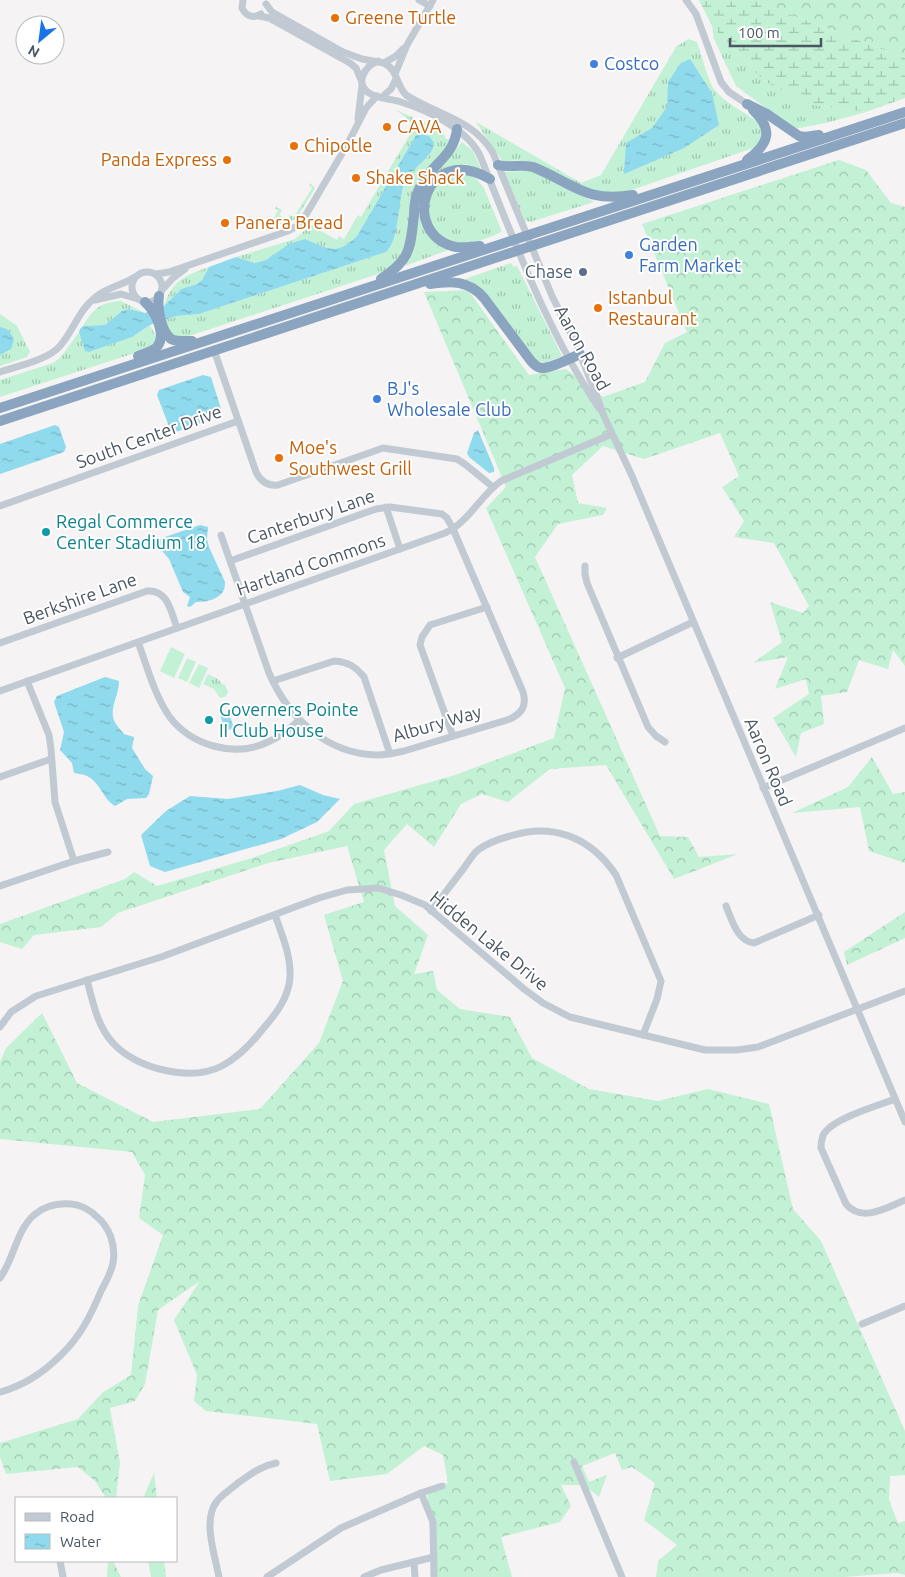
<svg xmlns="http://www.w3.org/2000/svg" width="905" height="1577" viewBox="0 0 905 1577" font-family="Ubuntu,sans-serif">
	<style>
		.grass { fill: url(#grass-tufts) }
		.forest { fill: url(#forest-crowns) }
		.wetland { fill: url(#wetland-marsh) }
		.garden { fill: #c3f1d5 }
		.water { fill: url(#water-ripples) }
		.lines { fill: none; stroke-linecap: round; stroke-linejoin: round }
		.minor { stroke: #c1cad2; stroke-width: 7 }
		.highway { stroke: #8ba5c1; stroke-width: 10 }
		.food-dot { fill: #e8710a; stroke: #fff; stroke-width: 2 }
		.shop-dot { fill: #3f7fe0; stroke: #fff; stroke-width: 2 }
		.service-dot { fill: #5c6f8a; stroke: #fff; stroke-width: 2 }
		.culture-dot { fill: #0f9aa8; stroke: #fff; stroke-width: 2 }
		.labels { text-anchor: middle; stroke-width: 4; stroke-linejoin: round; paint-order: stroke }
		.food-label { font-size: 18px; fill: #c56008; stroke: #fff; text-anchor: start }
		.shop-label { font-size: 18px; fill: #366cbe; stroke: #fff; text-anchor: start }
		.service-label { font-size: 18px; fill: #4e5e75; stroke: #fff; text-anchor: end }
		.street-label { font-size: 18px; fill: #4a5661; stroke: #fff }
		.culture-label { font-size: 18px; fill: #0d838f; stroke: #fff; text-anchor: start }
	</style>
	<defs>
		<pattern id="grass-tufts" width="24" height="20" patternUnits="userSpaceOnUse" patternTransform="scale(1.25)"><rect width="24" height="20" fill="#c3f1d5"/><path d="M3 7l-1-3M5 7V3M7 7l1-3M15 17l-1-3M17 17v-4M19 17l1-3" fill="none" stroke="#a0c6b0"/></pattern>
		<pattern id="forest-crowns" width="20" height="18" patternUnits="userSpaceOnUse" patternTransform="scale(1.25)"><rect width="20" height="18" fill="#c3f1d5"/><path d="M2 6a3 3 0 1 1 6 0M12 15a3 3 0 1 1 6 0" fill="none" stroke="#a0c6b0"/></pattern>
		<pattern id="wetland-marsh" width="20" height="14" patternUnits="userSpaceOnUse" patternTransform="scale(1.25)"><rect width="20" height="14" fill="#c3f1d5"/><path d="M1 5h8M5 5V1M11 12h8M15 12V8" fill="none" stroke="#a0c6b0"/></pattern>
		<pattern id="water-ripples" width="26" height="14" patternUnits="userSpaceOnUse" patternTransform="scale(1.25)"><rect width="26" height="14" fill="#90daee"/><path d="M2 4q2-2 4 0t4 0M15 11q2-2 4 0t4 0" fill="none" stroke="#78b4c4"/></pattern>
	</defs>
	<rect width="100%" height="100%" fill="#f5f3f3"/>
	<g class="grass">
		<polygon points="712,26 764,81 807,104 866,112 826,123 794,129 736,86 714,39"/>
		<path d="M688 39 697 42C701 53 707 76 712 86 721 101 746 113 761 124L763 134 759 146 623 193C610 193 596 193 584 188 558 178 532 154 503 162L476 122 581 183 601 175 676 47Z"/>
		<path d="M396 110 442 130 446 139H449L446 149 429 169 400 259 384 272 186 337H177L168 331 165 320 176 316 199 314 386 252 406 179 411 172 430 155 426 134 421 132 416 135 357 236C336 256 329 249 305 239L266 260 255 263 236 257 295 239 314 222 319 225 317 229 337 240 339 236 344 239 358 215 361 217 412 131 409 120Z"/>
		<polygon points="462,142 473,151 481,169 466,164 435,173"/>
		<polygon points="530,171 542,175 594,202 530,222 525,221 504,172"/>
		<path d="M457 173 473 175 484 188 502 232C489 237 474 245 461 243 451 241 440 236 434 228 427 220 426 201 432 191 438 182 448 178 457 173Z"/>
		<polygon points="310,183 315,188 296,219 271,227 270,226 278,210 275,209 276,207 282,210 279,215 288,220 290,215 294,217 312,188 309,185"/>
		<polygon points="418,206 431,238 448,250 405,266 413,249"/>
		<polygon points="511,263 514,267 517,266 562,356 545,363 534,360 483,292 465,279"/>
		<path d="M209 267 202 280 197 284 181 289 164 306C171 281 186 275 209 267Z"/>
		<path d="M121 301 145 313 129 309 122 311 105 325 83 326C93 309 101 302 121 301Z"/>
		<polygon points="0,314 17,326 30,352 27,357 0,366"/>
		<polygon points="150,325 157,339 147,349 0,397 0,380 53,363 61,357 79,332 85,350 89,352 132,337"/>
		<polygon points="208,674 218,679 222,684 225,685 228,692 225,697 220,698 214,689 203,684"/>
	</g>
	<g class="forest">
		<polygon points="752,0 905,0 905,58"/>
		<polygon points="839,160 866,170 891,203 905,207 905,666 893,650 888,669 859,660 847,692 821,696 824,724 801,733 796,757 773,718 809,694 806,679 775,689 788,657 753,663 782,642 770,602 803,613 809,606 774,543 734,537 744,521 722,487 739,476 720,433 644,459 603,446 572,475 578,503 607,508 603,515 558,524 535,557 660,836 688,837 699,857 738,854 674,879 606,765 550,769 508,802 482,794 461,804 434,847 407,824 384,850 395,906 428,935 414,974 433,971 437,990 460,1009 510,1017 532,1058 589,1089 658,1101 708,1089 769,1104 793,1209 821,1241 905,1431 905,1475 890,1476 889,1500 898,1523 905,1521 905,1575 897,1573 844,1577 656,1577 658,1561 677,1545 644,1520 655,1483 632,1467 622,1470 615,1453 582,1466 589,1482 607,1475 599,1497 584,1485 561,1485 571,1506 560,1522 501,1537 512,1577 433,1577 427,1489 448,1483 443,1455 424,1446 387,1474 330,1481 317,1424 206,1411 194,1401 197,1375 174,1320 200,1281 158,1310 145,1384 135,1401 110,1408 120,1463 116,1498 106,1498 95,1481 78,1467 6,1474 0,1457 0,1443 78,1419 102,1393 131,1375 138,1306 163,1235 139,1218 145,1175 132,1152 0,1139 0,1062 6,1048 42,1013 77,1083 153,1122 260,1109 319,1043 343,981 324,915 364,902 347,846 268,863 118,913 101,927 34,935 22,949 0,942 0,924 125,879 134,872 157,886 252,858 329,831 354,804 455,775 554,738 565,688 486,508 506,487 424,292 468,290 529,375 566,369 603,397 645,382 665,343 687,332 642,224"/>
		<polygon points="872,757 893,794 905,792 905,863 869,851 860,807 792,813 848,787"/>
		<polygon points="905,912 905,938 847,965 844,952"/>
		<polygon points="154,1473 157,1498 143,1498"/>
		<polygon points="108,1561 113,1561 121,1577 107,1577"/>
		<polygon points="148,1561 164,1561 166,1577 151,1577"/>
	</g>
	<polygon class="wetland" points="699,0 752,0 905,58 905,98 866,112 807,104 764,81 712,26"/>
	<g class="garden">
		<polygon points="171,647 185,654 174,678 160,671"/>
		<polygon points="187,658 196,662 187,682 178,678"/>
		<polygon points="199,664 208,668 199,688 189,683"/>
	</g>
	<g class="water">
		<polygon points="690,59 712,93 719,125 684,148 624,174 626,143 652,128 667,107 668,82 681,63"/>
		<path d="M420 132 430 137 434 143C432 160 411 167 405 182 397 202 400 239 386 252L199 314 176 316 150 325 132 337 89 352 85 351 79 332 80 329 83 326 105 325 122 311 129 309 145 313 164 306 181 289 197 284 202 280 209 267 236 257 255 263 266 260 289 244 305 239C329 249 336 256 357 236L416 135Z"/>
		<path d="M0 327C8 329 11 332 14 340L11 349 0 355Z"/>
		<polygon points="203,375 211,377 222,412 219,416 176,432 170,429 157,395 159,390"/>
		<polygon points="55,425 59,427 66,447 64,452 0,474 0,444"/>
		<polygon points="478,430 494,468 494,472 489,473 469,457 467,453 474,433"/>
		<path d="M200 525 208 527 207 539 209 547 225 582C226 598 209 602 196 602L190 607 187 606 190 597 183 592 169 559 158 546 160 539 165 537Z"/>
		<path d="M105 677 119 681C119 694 111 705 113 717 114 723 120 729 124 734L134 737 132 748 145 769 153 776 149 794 146 798 127 799 115 806C103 799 100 782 87 776 83 774 78 774 74 773L72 763 60 750 64 732 54 702 57 696Z"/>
		<polygon points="228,712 234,728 223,732 222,727 224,726 220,715"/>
		<polygon points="300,785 323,795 340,799 317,822 281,839 165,872 150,866 141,835 166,811 190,796 228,799 277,791"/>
	</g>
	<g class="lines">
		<g class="minor">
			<path d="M243 0 242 8C246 16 253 19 261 14"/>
			<polyline points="419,0 430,6"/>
			<polyline points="686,0 696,14 721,82 729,92 747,104"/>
			<path d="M266 4 272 12 343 52 362 59 384 63C398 70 396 85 406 95 437 115 473 119 493 153L552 296 576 344 596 394 603 414 632 476 905 1122"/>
			<polyline points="259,16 269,18 350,63 356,68 361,80"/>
			<path d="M378 61C365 66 354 83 369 93 376 98 389 99 398 101 427 110 469 129 481 158 515 243 547 331 599 408"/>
			<polyline points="384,63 396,56 403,49"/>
			<polyline points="395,74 407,45 433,0"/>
			<polyline points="382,97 391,89 396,79"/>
			<polyline points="358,119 362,85"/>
			<circle cx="147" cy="287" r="15"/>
			<polyline points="156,274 169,272 288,231 299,225 304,218 347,145 366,108 377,96"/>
			<polyline points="162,290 173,278 185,269"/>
			<polyline points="95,300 121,294 138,299"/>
			<path d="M214 350 256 472C261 482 268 486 278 485L383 448 457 459 466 465 493 487"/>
			<path d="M0 372C18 366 48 360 60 346 74 330 79 309 97 296 108 287 123 285 135 277"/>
			<polyline points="0,506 238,421"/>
			<polyline points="386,507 400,549"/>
			<path d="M221 535 269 673C288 717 326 754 377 755 386 755 395 753 404 751L510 719C522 713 527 706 523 692L453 529 447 518 442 514 390 507 376 509 230 561"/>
			<polyline points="585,566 585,574 587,583 648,727 656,736 665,742"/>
			<path d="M138 642C147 666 154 694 169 716 191 746 235 758 268 742 280 737 290 729 299 720"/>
			<path d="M0 643 147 591C168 589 171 612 177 628"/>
			<polyline points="617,658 693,622"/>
			<polyline points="27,681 49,735 51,749 55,802 74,861"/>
			<path d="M273 681 334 661C348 662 355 666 364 677L390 754"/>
			<path d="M0 691 445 533C469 522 480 496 501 481L612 434"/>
			<polyline points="453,736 420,645 422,637 430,625 487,607"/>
			<polyline points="0,777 51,759"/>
			<polyline points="763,788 905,728"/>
			<polyline points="0,886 74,861 108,852"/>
			<path d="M726 906C732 920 737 941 754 943L819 915"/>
			<path d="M431 911C442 897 453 882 464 868 468 862 473 854 478 850 487 843 499 839 510 836 554 822 591 838 616 875L661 981 657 999 643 1035"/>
			<path d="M87 980C93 1002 97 1026 113 1043 136 1069 191 1082 222 1066 239 1057 251 1044 262 1030 275 1015 289 998 290 977 291 955 282 935 275 915"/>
			<polyline points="0,1027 11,1012 36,996 161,957 319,898 347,890 378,888 401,895 425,905 524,989 543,1003 570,1017 705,1050 737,1050 758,1047 905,991"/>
			<path d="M895 1099C877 1106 839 1117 827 1130 822 1134 821 1142 821 1148L846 1204C862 1223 886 1208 905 1200"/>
			<path d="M0 1278C14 1259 16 1231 34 1215 46 1205 61 1202 77 1205 84 1207 91 1211 96 1216 110 1227 116 1246 113 1263 111 1273 106 1282 101 1291 91 1315 80 1337 61 1355 44 1372 23 1386 0 1392"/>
			<polyline points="862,1324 905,1306"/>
			<polyline points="574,1462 622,1577"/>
			<polyline points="421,1493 433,1522 434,1577"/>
			<polyline points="60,1561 63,1577"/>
			<polyline points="414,1562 415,1577"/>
			<path d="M219 1577C215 1555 202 1520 217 1501 223 1494 231 1489 238 1483 251 1474 261 1466 276 1463"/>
			<polyline points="267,1577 341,1528 421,1493 442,1486"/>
			<polyline points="364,1577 381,1570 434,1557"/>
		</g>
		<g class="highway">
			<polyline points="747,104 767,114 799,136 805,137 819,135"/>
			<path d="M747 160C769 144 774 130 753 110"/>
			<path d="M498 165C510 168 521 164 533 167 573 183 585 203 633 195"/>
			<path d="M480 246C472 247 464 248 456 247 398 234 425 141 490 179"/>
			<path d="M381 279C411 259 410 249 414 215 414 206 415 197 419 189 429 165 454 158 457 129"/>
			<path d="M430 284C451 281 469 280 484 298L531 361C534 364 536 367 541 368 550 369 571 358 580 354"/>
			<path d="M159 296C157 308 161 331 171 339 177 342 185 341 192 341"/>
			<path d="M138 356C144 354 151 352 156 348 168 336 155 311 145 302"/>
			<polyline points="0,408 905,112"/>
			<polyline points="0,421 905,123"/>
		</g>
	</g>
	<g class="food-dot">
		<circle cx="335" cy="18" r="5"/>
		<circle cx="387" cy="127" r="5"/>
		<circle cx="294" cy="146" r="5"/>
		<circle cx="227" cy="160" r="5"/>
		<circle cx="356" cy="178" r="5"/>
		<circle cx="225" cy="223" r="5"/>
		<circle cx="598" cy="308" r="5"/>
		<circle cx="279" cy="458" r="5"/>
	</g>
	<g class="shop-dot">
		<circle cx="594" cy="64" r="5"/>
		<circle cx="629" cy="255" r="5"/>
		<circle cx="377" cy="399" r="5"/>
	</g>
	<circle class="service-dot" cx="583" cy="272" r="5"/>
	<g class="culture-dot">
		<circle cx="46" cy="532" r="5"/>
		<circle cx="209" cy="720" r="5"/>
	</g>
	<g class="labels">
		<g class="food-label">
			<text x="345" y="24">Greene Turtle</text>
			<text x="397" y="133">CAVA</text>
			<text x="304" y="152">Chipotle</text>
			<text x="217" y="166" text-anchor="end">Panda Express</text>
			<text x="366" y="184">Shake Shack</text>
			<text x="235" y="229">Panera Bread</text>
			<text x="608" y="304">Istanbul<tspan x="608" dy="21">Restaurant</tspan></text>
			<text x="289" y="454">Moe's<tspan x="289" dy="21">Southwest Grill</tspan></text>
		</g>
		<g class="shop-label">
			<text x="604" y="70">Costco</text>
			<text x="639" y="251">Garden<tspan x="639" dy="21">Farm Market</tspan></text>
			<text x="387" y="395">BJ's<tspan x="387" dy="21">Wholesale Club</tspan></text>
		</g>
		<g class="service-label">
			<text x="573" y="278">Chase</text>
		</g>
		<g class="street-label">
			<text transform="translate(582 348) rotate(61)" y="6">Aaron Road</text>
			<text transform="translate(149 437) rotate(-20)" y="6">South Center Drive</text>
			<text transform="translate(311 517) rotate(-19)" y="6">Canterbury Lane</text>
			<text transform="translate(311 565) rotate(-19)" y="6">Hartland Commons</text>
			<text transform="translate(80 599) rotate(-20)" y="6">Berkshire Lane</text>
			<text transform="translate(437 724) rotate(-16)" y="6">Albury Way</text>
			<text transform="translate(768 762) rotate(67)" y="6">Aaron Road</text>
			<text transform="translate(489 941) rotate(39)" y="6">Hidden Lake Drive</text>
		</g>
		<g class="culture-label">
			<text x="56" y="528">Regal Commerce<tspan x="56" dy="21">Center Stadium 18</tspan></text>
			<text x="219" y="716">Governers Pointe<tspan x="219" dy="21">II Club House</tspan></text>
		</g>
	</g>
	<rect x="15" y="1497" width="162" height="65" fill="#ffffff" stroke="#b7bbc0"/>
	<rect x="25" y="1513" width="25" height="8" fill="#c1cad2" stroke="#b7bbc0"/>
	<text x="60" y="1522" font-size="15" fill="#4a5661">Road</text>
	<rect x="25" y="1534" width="25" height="15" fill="url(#water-ripples)" stroke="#b7bbc0"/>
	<text x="60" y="1547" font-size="15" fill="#4a5661">Water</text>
	<g transform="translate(40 40) rotate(209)"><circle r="24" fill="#ffffff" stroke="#b7bbc0"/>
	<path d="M0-4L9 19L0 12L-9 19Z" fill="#1a73e8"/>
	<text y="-8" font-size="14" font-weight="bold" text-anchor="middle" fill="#4a5661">N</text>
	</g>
	<path d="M730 38v8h91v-8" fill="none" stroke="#4a5661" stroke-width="2.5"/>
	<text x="738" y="38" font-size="15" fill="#4a5661" stroke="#ffffff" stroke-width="4" paint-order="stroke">100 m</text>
</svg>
